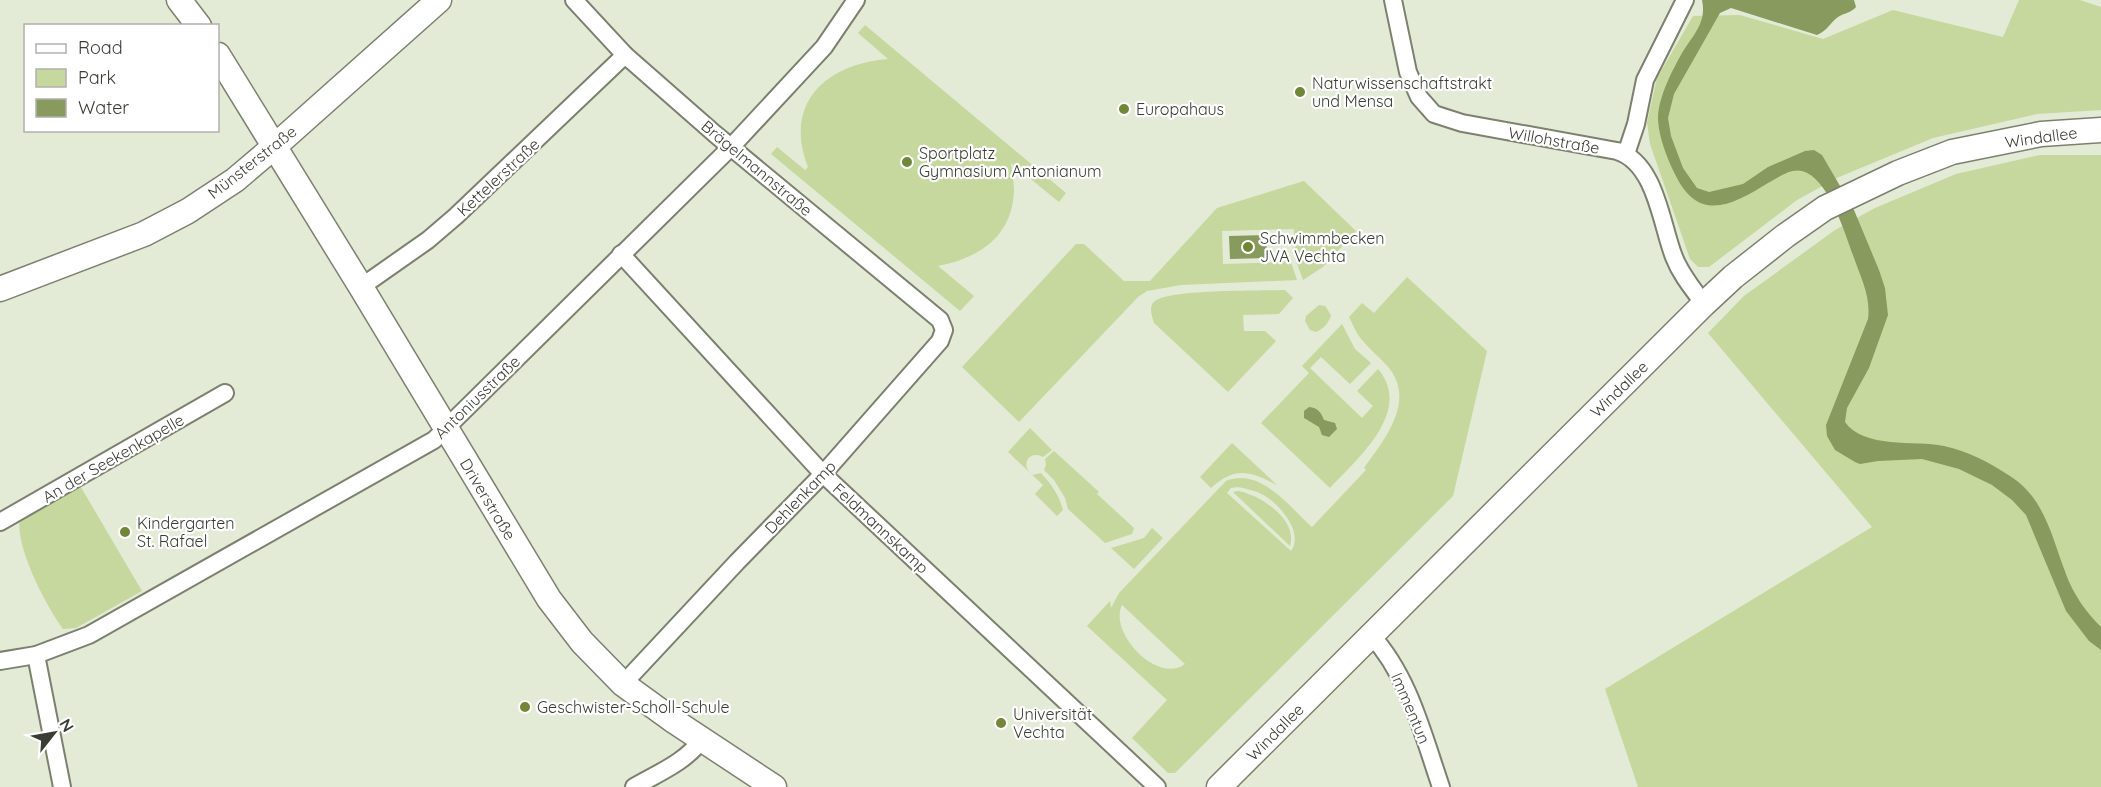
<svg xmlns="http://www.w3.org/2000/svg" width="2101" height="787" viewBox="0 0 2101 787" font-family="Quicksand,sans-serif">
	<style>
		.green { fill: #c6d89d; fill-rule: evenodd }
		.water { fill: #889a5d }
		.lines { fill: none; stroke-linecap: round; stroke-linejoin: round }
		.street-casing { stroke: #7b816e; stroke-width: 20 }
		.secondary-casing { stroke: #7b816e; stroke-width: 27 }
		.street { stroke: #fff; stroke-width: 16 }
		.secondary { stroke: #fff; stroke-width: 24 }
		.poi-dot { fill: #718637; stroke: #fff; stroke-width: 2 }
		.labels { text-anchor: middle; stroke-width: 4.5; stroke-linejoin: round; paint-order: stroke }
		.poi-label { font-size: 16px; fill: #3a3d34; stroke: #fff; text-anchor: start }
		.street-label { font-size: 16px; fill: #3a3d34; stroke: #fff }
	</style>
	<rect width="100%" height="100%" fill="#e3ead5"/>
	<g class="green">
		<polygon points="2019,0 2080,0 2101,7 2101,110 2037,114 1933,138 1839,177 1797,200 1709,267 1698,267 1690,259 1650,144 1647,123 1657,78 1693,16 1740,15 1823,39 1893,10 2003,37"/>
		<path d="M865 25 1066 193 1059 202 1011 163C1012 172 1014 182 1014 191 1012 237 979 258 938 266L974 296 960 311 771 154 777 147 805 170 808 167C783 103 826 64 888 59L858 33Z"/>
		<polygon points="2040,155 2101,155 2101,787 1638,787 1605,689 1872,527 1708,333 1744,296 1835,230 1875,208 1956,174"/>
		<polygon points="1304,181 1356,231 1323,267 1303,280 1295,258 1294,229 1222,231 1223,264 1291,262 1297,280 1181,285 1147,291 1138,297 1019,422 962,367 1076,244 1084,244 1124,281 1150,281 1217,208"/>
		<path d="M1407 277 1487 351 1453 496 1175 773H1168L1132 738 1167 700 1087 626 1110 601 1111 608 1119 593 1226 481C1261 467 1289 507 1312 527L1366 470 1364 468C1384 440 1416 402 1389 368 1381 358 1371 351 1363 341 1357 335 1353 325 1349 317L1362 303 1374 313ZM1238 487C1248 489 1257 491 1265 496 1281 506 1304 533 1291 551L1227 493 1231 488ZM1122 605 1185 664C1158 685 1108 633 1122 605Z"/>
		<path d="M1285 290 1293 298 1279 314 1243 315 1244 331H1265L1276 341 1228 392 1154 323C1152 316 1148 306 1155 301 1171 289 1260 291 1285 290Z"/>
		<path d="M1319 305 1325 306 1331 315C1329 323 1323 329 1316 332L1310 330 1305 321 1306 316Z"/>
		<path d="M1342 324 1355 349 1371 363 1350 384 1321 357 1310 368 1362 418 1373 406 1357 391 1378 369C1414 411 1357 459 1330 488L1261 423 1309 373 1302 366Z"/>
		<path d="M1030 428 1052 450 1043 457C1029 449 1019 466 1033 475L1041 473C1052 485 1059 495 1063 510L1057 516 1035 494 1043 485 1008 452Z"/>
		<path d="M1232 443 1277 485C1250 471 1235 466 1211 488L1200 477Z"/>
		<polygon points="1054,451 1099,492 1097,494 1134,528 1132,534 1105,543 1068,509 1065,498 1054,480 1044,470 1046,465 1045,459"/>
		<path d="M79 484 142 591 76 628 63 629C46 606 14 545 20 517Z"/>
		<path d="M1238 491C1260 495 1298 519 1290 546L1233 492Z"/>
		<polygon points="1152,528 1163,538 1134,569 1111,548 1144,538"/>
	</g>
	<g class="water">
		<path d="M1702 0H1854L1856 7C1851 13 1844 13 1838 17 1830 23 1827 31 1817 35L1731 8 1720 13 1674 94 1668 118 1671 136 1683 168 1697 188 1709 192 1743 184 1768 167 1805 151 1814 150 1822 155 1854 210 1879 270 1885 288 1888 315 1869 368 1847 408 1845 422C1864 449 1914 440 1944 446 1968 451 1990 463 2010 476 2045 498 2052 538 2066 574 2073 594 2086 612 2101 627V650L2089 641 2066 611 2026 515 2012 500 1992 485 1959 469 1922 459 1878 461 1860 464 1855 462 1835 450 1827 436 1826 425 1868 319C1871 297 1861 278 1854 258 1845 234 1829 178 1802 171 1790 168 1778 178 1768 183 1734 204 1700 223 1677 178 1668 161 1658 136 1658 117 1659 96 1672 71 1682 53 1693 35 1707 23 1702 0Z"/>
		<polygon points="1266,235 1267,258 1230,259 1229,236"/>
		<path d="M1309 407C1318 408 1321 412 1324 420L1335 423 1337 429 1329 437 1322 435 1319 427 1304 418V411Z"/>
	</g>
	<g class="lines">
		<defs>
			<g id="street">
				<polyline points="574,0 625,55 715,134 940,320 944,330 940,341 823,474 737,562 623,684"/>
				<path d="M1393 0 1408 72 1419 97 1434 114 1462 123 1617 151C1656 163 1661 224 1674 257 1681 275 1693 289 1704 304"/>
				<polyline points="1626,154 1636,124 1645,80 1685,0"/>
				<polyline points="621,254 823,474 1157,787"/>
				<polyline points="361,287 428,240 456,216 625,55"/>
				<polyline points="0,522 225,393"/>
				<path d="M1371 635C1409 676 1423 735 1441 787"/>
				<polyline points="36,655 62,787"/>
				<polyline points="0,661 36,655 89,635 434,440 732,146 824,47 856,0"/>
				<path d="M634 787C658 773 686 762 702 739"/>
			</g>
			<g id="secondary">
				<polyline points="179,0 199,26"/>
				<polyline points="218,55 361,287 549,599 582,642 623,684 674,721 774,787"/>
				<polyline points="0,289 144,234 188,211 235,180 275,146 439,0"/>
				<polyline points="1219,787 1704,304 1733,277 1785,236 1825,208 1898,173 1952,152 2041,134 2101,130"/>
			</g>
		</defs>
		<use href="#street" class="street-casing"/>
		<use href="#secondary" class="secondary-casing"/>
		<use href="#street" class="street"/>
		<use href="#secondary" class="secondary"/>
	</g>
	<g class="poi-dot">
		<circle cx="1300" cy="92" r="6"/>
		<circle cx="1124" cy="109" r="6"/>
		<circle cx="907" cy="162" r="6"/>
		<circle cx="1248" cy="247" r="6"/>
		<circle cx="125" cy="532" r="6"/>
		<circle cx="525" cy="707" r="6"/>
		<circle cx="1001" cy="723" r="6"/>
	</g>
	<g class="labels">
		<g class="poi-label">
			<text x="1312" y="89">Naturwissenschaftstrakt<tspan x="1312" dy="18">und Mensa</tspan></text>
			<text x="1136" y="115">Europahaus</text>
			<text x="919" y="159">Sportplatz<tspan x="919" dy="18">Gymnasium Antonianum</tspan></text>
			<text x="1260" y="244">Schwimmbecken<tspan x="1260" dy="18">JVA Vechta</tspan></text>
			<text x="137" y="529">Kindergarten<tspan x="137" dy="18">St. Rafael</tspan></text>
			<text x="537" y="713">Geschwister-Scholl-Schule</text>
			<text x="1013" y="720">Universität<tspan x="1013" dy="18">Vechta</tspan></text>
		</g>
		<g class="street-label">
			<text transform="translate(2041 137) rotate(-8)" y="6">Windallee</text>
			<text transform="translate(1554 140) rotate(10)" y="6">Willohstraße</text>
			<text transform="translate(252 162) rotate(-38)" y="6">Münsterstraße</text>
			<text transform="translate(757 168) rotate(40)" y="6">Brägelmannstraße</text>
			<text transform="translate(498 177) rotate(-43)" y="6">Kettelerstraße</text>
			<text transform="translate(1619 389) rotate(-44)" y="6">Windallee</text>
			<text transform="translate(477 397) rotate(-44)" y="6">Antoniusstraße</text>
			<text transform="translate(113 458) rotate(-30)" y="6">An der Seekenkapelle</text>
			<text transform="translate(800 497) rotate(-46)" y="6">Dehlenkamp</text>
			<text transform="translate(488 499) rotate(59)" y="6">Driverstraße</text>
			<text transform="translate(881 528) rotate(43)" y="6">Feldmannskamp</text>
			<text transform="translate(1411 708) rotate(67)" y="6">Immentun</text>
			<text transform="translate(1275 732) rotate(-45)" y="6">Windallee</text>
		</g>
	</g>
	<rect x="24" y="24" width="195" height="108" fill="#ffffff" stroke="#b0b1ae" stroke-width="1.5"/>
	<rect x="36" y="44" width="30" height="9" fill="#ffffff" stroke="#b0b1ae" stroke-width="1.5"/>
	<text x="78" y="54" font-size="18" fill="#3a3d34">Road</text>
	<rect x="36" y="69" width="30" height="18" fill="#c6d89d" stroke="#b0b1ae" stroke-width="1.5"/>
	<text x="78" y="84" font-size="18" fill="#3a3d34">Park</text>
	<rect x="36" y="99" width="30" height="18" fill="#889a5d" stroke="#b0b1ae" stroke-width="1.5"/>
	<text x="78" y="114" font-size="18" fill="#3a3d34">Water</text>
	<g transform="translate(54 733) rotate(59)" stroke="#ffffff" stroke-width="4.5" paint-order="stroke">
	<path d="M0-4.5L10 22L0 15L-10 22Z" fill="#3a3d34"/>
	<text y="-9" font-size="16" font-weight="bold" text-anchor="middle" fill="#3a3d34">N</text>
	</g>
</svg>
